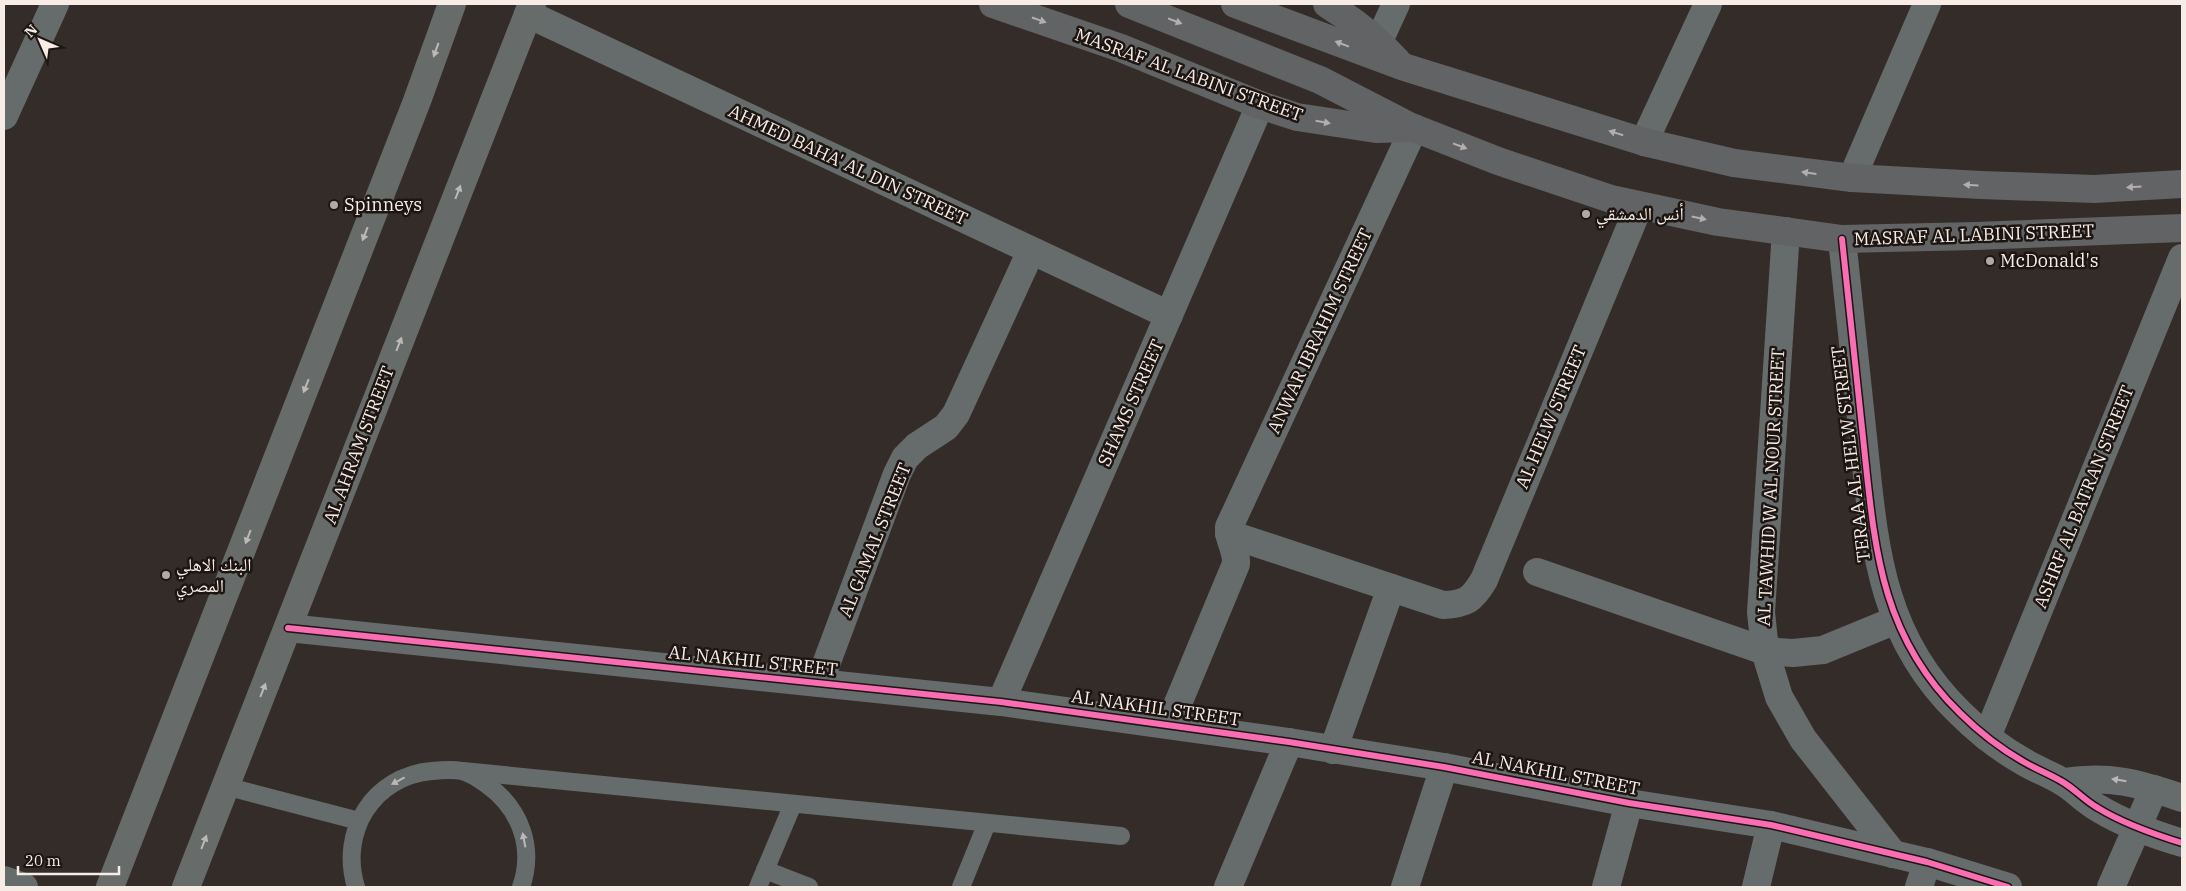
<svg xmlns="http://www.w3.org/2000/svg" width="2186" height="891" viewBox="0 0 2186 891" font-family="'IBM Plex Serif','Noto Naskh Arabic',serif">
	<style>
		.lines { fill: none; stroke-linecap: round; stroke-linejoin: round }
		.service { stroke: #666b6c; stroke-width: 18 }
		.minor { stroke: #666b6c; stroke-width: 28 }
		.tertiary { stroke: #666b6c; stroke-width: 28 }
		.secondary { stroke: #616364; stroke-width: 28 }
		.primary { stroke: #676c6b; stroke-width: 28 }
		.cycleway-casing { stroke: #1c1511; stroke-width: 9 }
		.cycleway { stroke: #f96db3; stroke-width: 6 }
		.oneway { fill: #b4aeac }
		.oneway2 { fill: #bdb9b5 }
		.oneway3 { fill: #bdb8b5 }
		.poi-dot { fill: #b3a9a4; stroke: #1c1511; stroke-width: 2 }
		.labels { text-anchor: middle; stroke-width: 5; stroke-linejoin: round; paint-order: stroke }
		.street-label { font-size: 18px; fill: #f7ece6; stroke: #1c1511 }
		.poi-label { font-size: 18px; fill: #f7ece6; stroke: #1c1511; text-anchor: start }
	</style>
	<rect width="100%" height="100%" fill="#342c28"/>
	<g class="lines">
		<g class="service">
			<polyline points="463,771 1121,836"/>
			<polyline points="225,786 359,821"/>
			<polyline points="765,870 809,887"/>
			<path d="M356 887C339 832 373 776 432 771 441 770 453 769 462 771 470 773 479 779 486 784 520 808 535 847 521 887"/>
			<polyline points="758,887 793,804"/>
			<polyline points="961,887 987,823"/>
		</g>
		<g class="minor">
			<polyline points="528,14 1169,315"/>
			<polyline points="1379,41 1396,4"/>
			<polyline points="4,116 55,4"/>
			<polyline points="1644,142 1708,4"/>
			<polyline points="1852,178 1927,4"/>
			<polyline points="1786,231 1761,612 1765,651 1779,697 1803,739 1893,854"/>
			<path d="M1229 534 1443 605C1466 604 1472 600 1484 580L1639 206"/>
			<polyline points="1537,572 1765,651 1793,653 1823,650 1896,620"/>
			<polyline points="288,628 1001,702 1289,742 1444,767 1629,803 1771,825 1927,862 2008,887"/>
			<polyline points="819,683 897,474 905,458 917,446 946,427 956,414 1031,251"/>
			<polyline points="1001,702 1260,105"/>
			<path d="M1169 725 1236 564C1237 550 1228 540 1229 527L1414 128"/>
			<polyline points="1987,737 2182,258"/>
			<polyline points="1333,750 1391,588"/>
			<polyline points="4,880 24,887"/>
			<polyline points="1228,887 1289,742"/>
			<polyline points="1405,887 1444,767"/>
			<polyline points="1606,887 1629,803"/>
			<polyline points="1756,887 1771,825"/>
			<polyline points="1919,887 1927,862"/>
			<polyline points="2111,887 2154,789"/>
		</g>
		<g class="tertiary">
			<path d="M1842 239C1849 302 1855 365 1862 428 1874 536 1876 632 1960 713 1979 732 2001 749 2024 762 2036 769 2049 774 2061 781 2074 788 2085 801 2098 808 2124 824 2153 834 2182 843"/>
			<path d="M2063 782C2110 775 2138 783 2182 798"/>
		</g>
		<g class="secondary">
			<polyline points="993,4 1121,48 1260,105 1297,117 1376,129 1414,128 1498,161 1611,199 1718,222 1842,239 1976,236 2182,228"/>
			<polyline points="1129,4 1320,80 1411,127"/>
			<polyline points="1235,4 1404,67 1644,142 1734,163 1852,178 1981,185 2094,189 2182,184"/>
			<path d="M1327 4C1353 20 1376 38 1397 61"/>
		</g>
		<g class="primary">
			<polyline points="110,887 417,101 452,4"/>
			<polyline points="186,887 532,4"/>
		</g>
		<defs>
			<g id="cycleway">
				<path d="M1842 239C1849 302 1855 365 1862 428 1874 536 1876 632 1960 713 1979 732 2001 749 2024 762 2036 769 2049 774 2061 781 2074 788 2085 801 2098 808 2124 824 2153 834 2182 843"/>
				<polyline points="288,628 1001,702 1289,742 1444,767 1629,803 1771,825 1927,862 2008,887"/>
			</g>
		</defs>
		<use href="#cycleway" class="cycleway-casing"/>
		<use href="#cycleway" class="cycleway"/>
	</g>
	<defs><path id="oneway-solid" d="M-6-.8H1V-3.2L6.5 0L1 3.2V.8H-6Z" transform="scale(1.25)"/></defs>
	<g class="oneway">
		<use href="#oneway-solid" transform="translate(1039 20) rotate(19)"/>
		<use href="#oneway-solid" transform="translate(1175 21) rotate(21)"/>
		<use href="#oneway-solid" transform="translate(1342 44) rotate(-159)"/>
		<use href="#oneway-solid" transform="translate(1323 122) rotate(10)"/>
		<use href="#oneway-solid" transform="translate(1616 133) rotate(-163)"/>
		<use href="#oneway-solid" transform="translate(1460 146) rotate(21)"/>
		<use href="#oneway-solid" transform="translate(1809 173) rotate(-172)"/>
		<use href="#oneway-solid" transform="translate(1971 185) rotate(-177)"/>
		<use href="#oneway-solid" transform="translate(2134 187) rotate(177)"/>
		<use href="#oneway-solid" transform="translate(1699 218) rotate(12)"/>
	</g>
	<g class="oneway2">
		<use href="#oneway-solid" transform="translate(436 50) rotate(110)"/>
		<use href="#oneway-solid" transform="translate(458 192) rotate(-69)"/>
		<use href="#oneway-solid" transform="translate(365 234) rotate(111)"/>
		<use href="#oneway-solid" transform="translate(399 344) rotate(-69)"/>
		<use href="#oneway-solid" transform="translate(306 386) rotate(111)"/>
		<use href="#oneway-solid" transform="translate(248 537) rotate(111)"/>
		<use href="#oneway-solid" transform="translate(263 690) rotate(-69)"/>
		<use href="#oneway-solid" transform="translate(204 842) rotate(-69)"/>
	</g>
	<g class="oneway3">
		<use href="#oneway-solid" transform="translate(2119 780) rotate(-171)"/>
		<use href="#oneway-solid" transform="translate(398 781) rotate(152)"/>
		<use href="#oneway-solid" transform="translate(524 840) rotate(-101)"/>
	</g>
	<g class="poi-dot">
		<circle cx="334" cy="205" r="5"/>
		<circle cx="1586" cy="214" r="5"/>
		<circle cx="1990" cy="261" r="5"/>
		<circle cx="166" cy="575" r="5"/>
	</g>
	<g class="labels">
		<g class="street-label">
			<text transform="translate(1189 75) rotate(20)" y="6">MASRAF AL LABINI STREET</text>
			<text transform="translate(848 165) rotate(25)" y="6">AHMED BAHA' AL DIN STREET</text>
			<text transform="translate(1974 235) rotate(-2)" y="6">MASRAF AL LABINI STREET</text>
			<text transform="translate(1320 331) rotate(-65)" y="6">ANWAR IBRAHIM STREET</text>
			<text transform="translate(1131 403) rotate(-66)" y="6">SHAMS STREET</text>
			<text transform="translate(1551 417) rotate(-67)" y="6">AL HELW STREET</text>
			<text transform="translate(359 445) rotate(-69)" y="6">AL AHRAM STREET</text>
			<text transform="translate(1851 454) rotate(-97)" y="6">TERAA AL HELW STREET</text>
			<text transform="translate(1771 487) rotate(-87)" y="6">AL TAWHID W AL NOUR STREET</text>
			<text transform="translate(2084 497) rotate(-68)" y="6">ASHRF AL BATRAN STREET</text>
			<text transform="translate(875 540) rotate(-68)" y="6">AL GAMAL STREET</text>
			<text transform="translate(753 661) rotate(6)" y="6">AL NAKHIL STREET</text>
			<text transform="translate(1156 708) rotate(8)" y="6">AL NAKHIL STREET</text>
			<text transform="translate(1556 773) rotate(11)" y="6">AL NAKHIL STREET</text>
		</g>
		<g class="poi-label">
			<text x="344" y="211">Spinneys</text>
			<text x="1596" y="220">أنس الدمشقي</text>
			<text x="2000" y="267">McDonald's</text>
			<text x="176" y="571">البنك الاهلي<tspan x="176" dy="21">المصري</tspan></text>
		</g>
	</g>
	<rect width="2186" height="891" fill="none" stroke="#f7ece6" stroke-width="10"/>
	<g transform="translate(40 40) rotate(315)" stroke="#1c1511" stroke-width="4" paint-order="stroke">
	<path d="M0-4L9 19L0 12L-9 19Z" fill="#f7ece6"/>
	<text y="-8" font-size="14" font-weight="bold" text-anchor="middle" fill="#f7ece6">N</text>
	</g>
	<path d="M18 866v8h101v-8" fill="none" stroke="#f7ece6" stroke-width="2.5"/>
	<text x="25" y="866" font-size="15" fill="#f7ece6" stroke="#1c1511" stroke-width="4" paint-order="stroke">20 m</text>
</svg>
